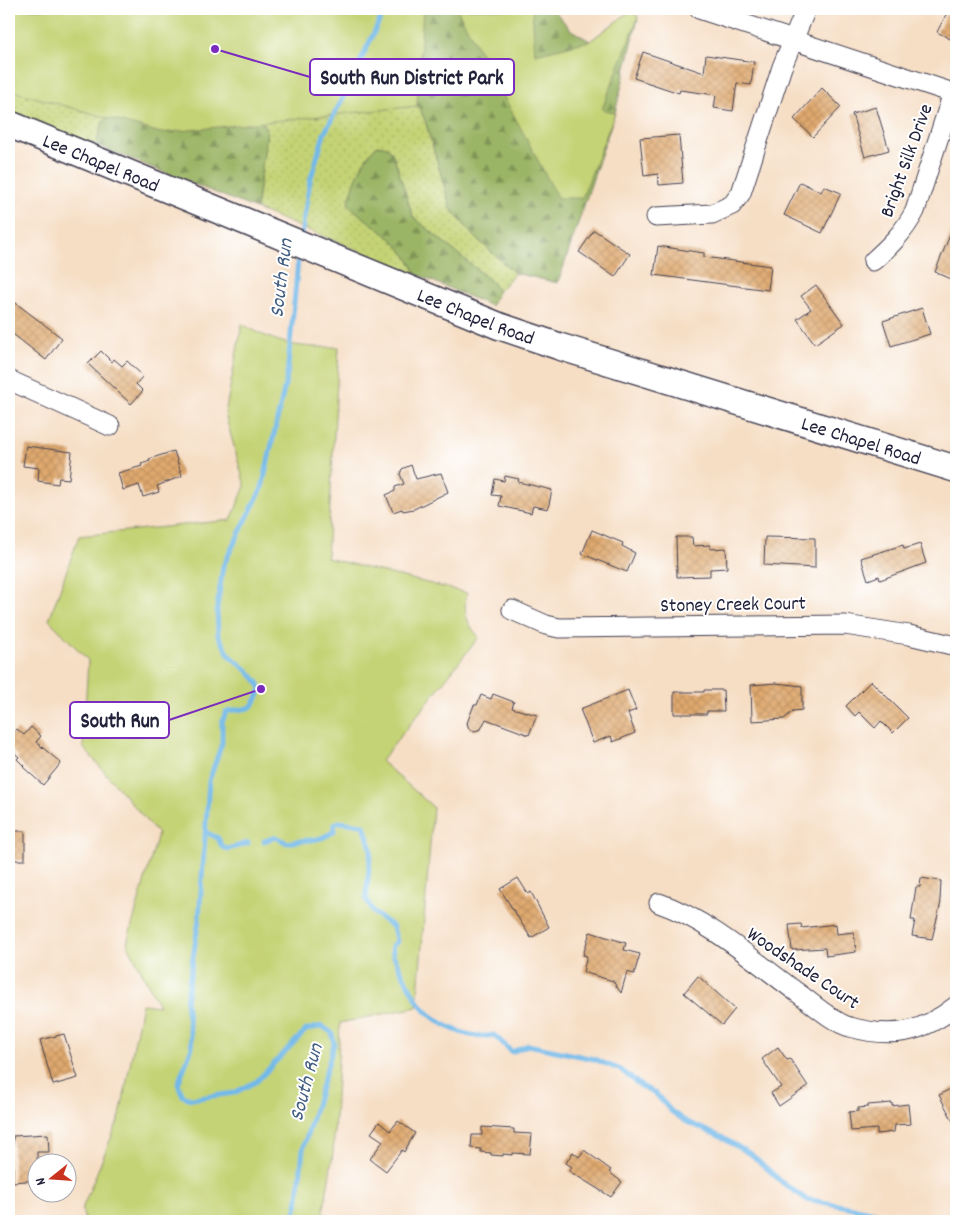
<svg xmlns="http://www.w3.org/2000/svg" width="965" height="1230" viewBox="0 0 965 1230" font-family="Dekko,sans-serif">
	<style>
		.grass { fill: url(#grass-dots); stroke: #737a58 }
		.forest { fill: url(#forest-firs); stroke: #5e6c50 }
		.park { fill: #c4d375; stroke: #737a58 }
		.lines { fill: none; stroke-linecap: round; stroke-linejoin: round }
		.stream { stroke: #72b9e9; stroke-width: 5 }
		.building { fill: url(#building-cross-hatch) }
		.street-casing { stroke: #423e50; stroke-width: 21 }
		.secondary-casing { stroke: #423e50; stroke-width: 29 }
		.street { stroke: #fff; stroke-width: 19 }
		.secondary { stroke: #fff; stroke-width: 26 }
		.labels { text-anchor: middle; stroke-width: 4; stroke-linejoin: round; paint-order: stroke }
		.street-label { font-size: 20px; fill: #22223b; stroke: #fff }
		.water-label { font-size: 21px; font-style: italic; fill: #425e81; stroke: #fff }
		.leader { fill: none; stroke: #7b2cbf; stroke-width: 2 }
		.callout-dot { fill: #7b2cbf; stroke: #fff; stroke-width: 2 }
		.callout { fill: #fff; stroke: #7b2cbf; stroke-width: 2 }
		.callout-label { font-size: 21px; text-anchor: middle; font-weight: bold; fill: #22223b }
	</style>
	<defs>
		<pattern id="grass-dots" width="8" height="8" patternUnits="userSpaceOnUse" patternTransform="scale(1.25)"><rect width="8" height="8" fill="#c4d375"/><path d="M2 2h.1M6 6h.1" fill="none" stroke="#a8b566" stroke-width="1.8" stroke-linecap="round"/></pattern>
		<pattern id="forest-firs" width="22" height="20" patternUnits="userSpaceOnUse" patternTransform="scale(1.25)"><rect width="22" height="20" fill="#9bb566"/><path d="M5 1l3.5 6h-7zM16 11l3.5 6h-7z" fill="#7e9355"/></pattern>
		<pattern id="building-cross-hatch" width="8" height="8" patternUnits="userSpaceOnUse" patternTransform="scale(1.25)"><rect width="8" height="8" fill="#dfa96e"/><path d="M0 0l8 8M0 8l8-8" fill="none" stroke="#bf9160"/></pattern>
	</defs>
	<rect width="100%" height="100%" fill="#fff"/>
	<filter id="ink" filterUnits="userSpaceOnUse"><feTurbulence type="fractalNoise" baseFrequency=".02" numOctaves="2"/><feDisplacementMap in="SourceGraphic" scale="10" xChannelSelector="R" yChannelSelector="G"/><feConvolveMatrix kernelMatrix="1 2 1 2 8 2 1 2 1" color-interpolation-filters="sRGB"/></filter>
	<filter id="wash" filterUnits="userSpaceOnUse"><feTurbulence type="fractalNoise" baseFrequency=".0096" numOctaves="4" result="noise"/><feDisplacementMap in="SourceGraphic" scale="20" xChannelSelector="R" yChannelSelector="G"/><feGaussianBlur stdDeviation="1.12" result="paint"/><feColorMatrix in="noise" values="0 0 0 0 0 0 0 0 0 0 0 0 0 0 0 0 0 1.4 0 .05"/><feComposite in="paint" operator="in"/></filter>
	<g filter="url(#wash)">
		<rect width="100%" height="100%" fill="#f6dec5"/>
		<path class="grass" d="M9 62 412 92 425 120 451 209 475 237 515 273 498 292 492 282 413 217 394 157 388 147 355 211C380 228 404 245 416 274L256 209 267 131 103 122 96 145 9 116Z"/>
		<g class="forest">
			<polygon points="9,9 553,9 571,30 590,41 633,9 638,18 615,113 558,283 515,273 475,237 451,209 425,120 412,93"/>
			<polygon points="114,111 260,118 267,131 256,209 96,145 103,122"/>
			<path d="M377 145 388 147 394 157 413 217 492 282 498 292 491 306 416 274C402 238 373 229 348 204 355 182 360 162 377 145Z"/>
		</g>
		<g class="park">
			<polygon points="9,9 423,9 417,106 161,133 9,90"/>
			<polygon points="457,9 532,9 535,54 590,41 633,9 638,18 602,109 615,113 582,198 558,198"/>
			<path d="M242 324C279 345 298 348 339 347L327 558 467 593C463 611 466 623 479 637L381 761 433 807 417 1007 340 1023 333 1154 322 1221H85L82 1209 120 1116 142 1004 159 1006 127 943 158 834 83 747 88 660 49 620 79 536 231 520 245 486 225 414Z"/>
		</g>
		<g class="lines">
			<g class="stream">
				<polyline points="301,235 310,181 324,134 346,92 385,9"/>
				<polyline points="205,832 218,838 222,847 228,849 248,843"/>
				<path d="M264 841 276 837 287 843C306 838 317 844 334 831V824L339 822 364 825 371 849 366 899 374 913 393 927 397 942 392 946 393 955C401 970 409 988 419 1003 435 1024 469 1041 494 1035L512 1052 528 1045 594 1059 621 1070 641 1086 655 1093 671 1111 685 1121 721 1137 752 1155 784 1184 806 1199 875 1212 894 1221"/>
				<path d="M291 1221 297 1207 303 1149 334 1044 332 1033 322 1026 306 1030 257 1081 234 1093 191 1099 183 1096 178 1084 192 1047 186 1002 199 919 209 781 222 743V722L226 712C248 705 250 717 261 689L258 682 247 670 230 656 218 635 217 608 223 566 262 488 287 376 299 251"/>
			</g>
		</g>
		<g id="blocks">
			<g class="building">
				<polygon points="949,9 956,9 956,42 937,32"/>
				<polygon points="643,52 704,73 706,55 754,62 751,85 737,83 733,111 714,108 716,95 680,90 679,93 634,78"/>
				<polygon points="822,88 841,107 813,137 794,119"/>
				<polygon points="876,107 889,150 865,157 852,114"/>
				<polygon points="679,135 683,183 659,185 658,174 644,176 640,138"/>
				<polygon points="800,182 821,192 824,186 841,193 822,233 784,215"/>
				<polygon points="956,220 956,281 935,272"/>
				<polygon points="594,230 630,254 615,277 579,252"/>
				<polygon points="658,246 704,253 704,257 771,266 768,290 654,275"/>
				<polygon points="816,285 844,324 815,344 797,319 811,309 801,296"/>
				<polygon points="9,298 62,338 46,360 9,331"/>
				<polygon points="922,308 930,334 891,346 883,321"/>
				<polygon points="101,351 112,362 114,359 122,366 127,361 143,376 136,384 143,391 131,404 88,364"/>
				<polygon points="26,446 72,452 69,479 59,478 58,484 38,481 39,468 23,466"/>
				<polygon points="174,451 182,476 157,486 159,492 143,497 139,485 123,490 118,473 142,466 141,464 150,461 149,459"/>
				<polygon points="411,465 416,479 441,473 448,492 414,509 403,511 402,509 393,512 386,495 395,491 395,487 404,484 400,474 402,469"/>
				<polygon points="505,476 519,479 518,482 552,490 548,509 533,506 531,513 499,506 501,496 492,495 495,479 504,481"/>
				<polygon points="592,530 623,543 622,546 635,553 627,572 582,554"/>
				<polygon points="676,537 692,537 693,546 710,545 710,549 726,548 727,568 710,569 710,576 677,577"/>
				<polygon points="765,537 815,538 815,568 764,565"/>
				<polygon points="920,544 926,563 880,580 879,576 868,580 861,558 903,545 904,549"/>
				<polygon points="871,681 908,718 893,733 881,721 875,728 859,712 855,716 846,706"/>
				<polygon points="776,683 802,686 802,710 793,711 784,719 752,721 751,685"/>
				<polygon points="628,690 636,710 628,713 635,733 613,742 611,736 593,743 580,709"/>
				<polygon points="704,690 723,690 724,711 707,711 707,714 674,714 674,692 704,692"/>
				<polygon points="493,694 514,702 512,708 537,715 529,735 486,719 481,729 475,731 469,729 467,723 474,705 477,705 481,695 491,699"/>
				<polygon points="31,727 41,736 36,742 61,763 43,785 23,767 24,766 17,759 19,757 9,748 9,738 17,729 24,735"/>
				<rect x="9" y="831" width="16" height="29"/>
				<polygon points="518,878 528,894 531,892 549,927 531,938 500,889"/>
				<polygon points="921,878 941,881 940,901 941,902 932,939 912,936 915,920 911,920 916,887 920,887"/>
				<polygon points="801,924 802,928 836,924 837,934 854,932 856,952 826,956 825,948 792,950 789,925"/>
				<polygon points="590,932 626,943 624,950 640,954 634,974 627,972 621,993 613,981 583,972 587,956 583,955"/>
				<polygon points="698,976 735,1009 722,1025 684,993"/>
				<polygon points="64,1034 78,1078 53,1085 40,1040"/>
				<polygon points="778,1047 787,1060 790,1059 808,1086 779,1106 771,1093 781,1087 762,1059"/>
				<polygon points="956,1086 956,1127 939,1095"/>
				<polygon points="892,1103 892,1106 908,1104 910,1124 895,1125 894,1132 877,1134 877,1129 851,1131 849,1112 858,1111 858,1108 868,1107 868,1105"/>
				<polygon points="398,1121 415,1133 404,1152 402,1150 386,1171 370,1159 383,1141 371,1133 379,1122 390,1131"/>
				<polygon points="482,1127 514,1129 514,1133 532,1134 530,1154 512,1153 512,1155 503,1154 503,1156 491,1155 491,1153 481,1152 481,1149 471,1148 472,1135 482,1135"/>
				<polygon points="48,1134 49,1152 37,1152 38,1180 13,1182 13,1136"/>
				<polygon points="584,1150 611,1170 609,1172 622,1182 611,1197 569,1171 572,1167 566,1163 573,1152 579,1157"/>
			</g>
		</g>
	</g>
	<g filter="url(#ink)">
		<use href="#blocks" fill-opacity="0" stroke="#423e50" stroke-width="1"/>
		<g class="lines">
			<defs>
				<g id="street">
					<polyline points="699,9 956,94"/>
					<polyline points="656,217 712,214 732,205 741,193 782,67 806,9"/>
					<path d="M873 261C890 246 904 232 915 211L953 93"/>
					<polyline points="9,380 110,426"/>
					<polyline points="512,610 546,625 559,628 845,625 909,635 956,646"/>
					<path d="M659 903C709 920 759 965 802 996 814 1005 836 1024 850 1027 893 1039 922 1033 956 1006"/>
				</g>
				<g id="secondary">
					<path id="s1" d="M9 124 499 326 561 347 956 469"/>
				</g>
			</defs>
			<use href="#street" class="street-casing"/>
			<use href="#secondary" class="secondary-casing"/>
			<use href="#street" class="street"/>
			<use href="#secondary" class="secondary"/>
		</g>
	</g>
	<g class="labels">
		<g class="street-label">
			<text transform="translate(905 160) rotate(-70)" y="7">Bright Silk Drive</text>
			<text dy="7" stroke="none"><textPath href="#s1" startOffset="100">Lee Chapel Road</textPath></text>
			<text dy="7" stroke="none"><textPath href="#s1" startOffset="505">Lee Chapel Road</textPath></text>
			<text dy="7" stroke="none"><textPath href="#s1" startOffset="910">Lee Chapel Road</textPath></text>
			<text transform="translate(733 603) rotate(-1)" y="7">Stoney Creek Court</text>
			<text transform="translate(804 967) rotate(34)" y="7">Woodshade Court</text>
		</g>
		<g class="water-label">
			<text transform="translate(280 278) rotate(-83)" y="7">South Run</text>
			<text transform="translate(305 1082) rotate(-75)" y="7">South Run</text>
		</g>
	</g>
	<path class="leader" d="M215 49L310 77M261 689L169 720"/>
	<g class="callout-dot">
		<circle cx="215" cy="49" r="5"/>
		<circle cx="261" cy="689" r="5"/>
	</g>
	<g class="callout">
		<rect x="310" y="59" width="204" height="36" rx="5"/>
		<rect x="70" y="702" width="99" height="36" rx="5"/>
	</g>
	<g class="callout-label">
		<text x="412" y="84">South Run District Park</text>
		<text x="120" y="727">South Run</text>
	</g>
	<rect width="965" height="1230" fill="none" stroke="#fff" stroke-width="30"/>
	<g transform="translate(52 1178) rotate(253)"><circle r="24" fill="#ffffff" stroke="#a7a7b1"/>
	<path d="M0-4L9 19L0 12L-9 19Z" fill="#c8321e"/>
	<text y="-8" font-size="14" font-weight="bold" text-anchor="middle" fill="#22223b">N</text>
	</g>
</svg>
